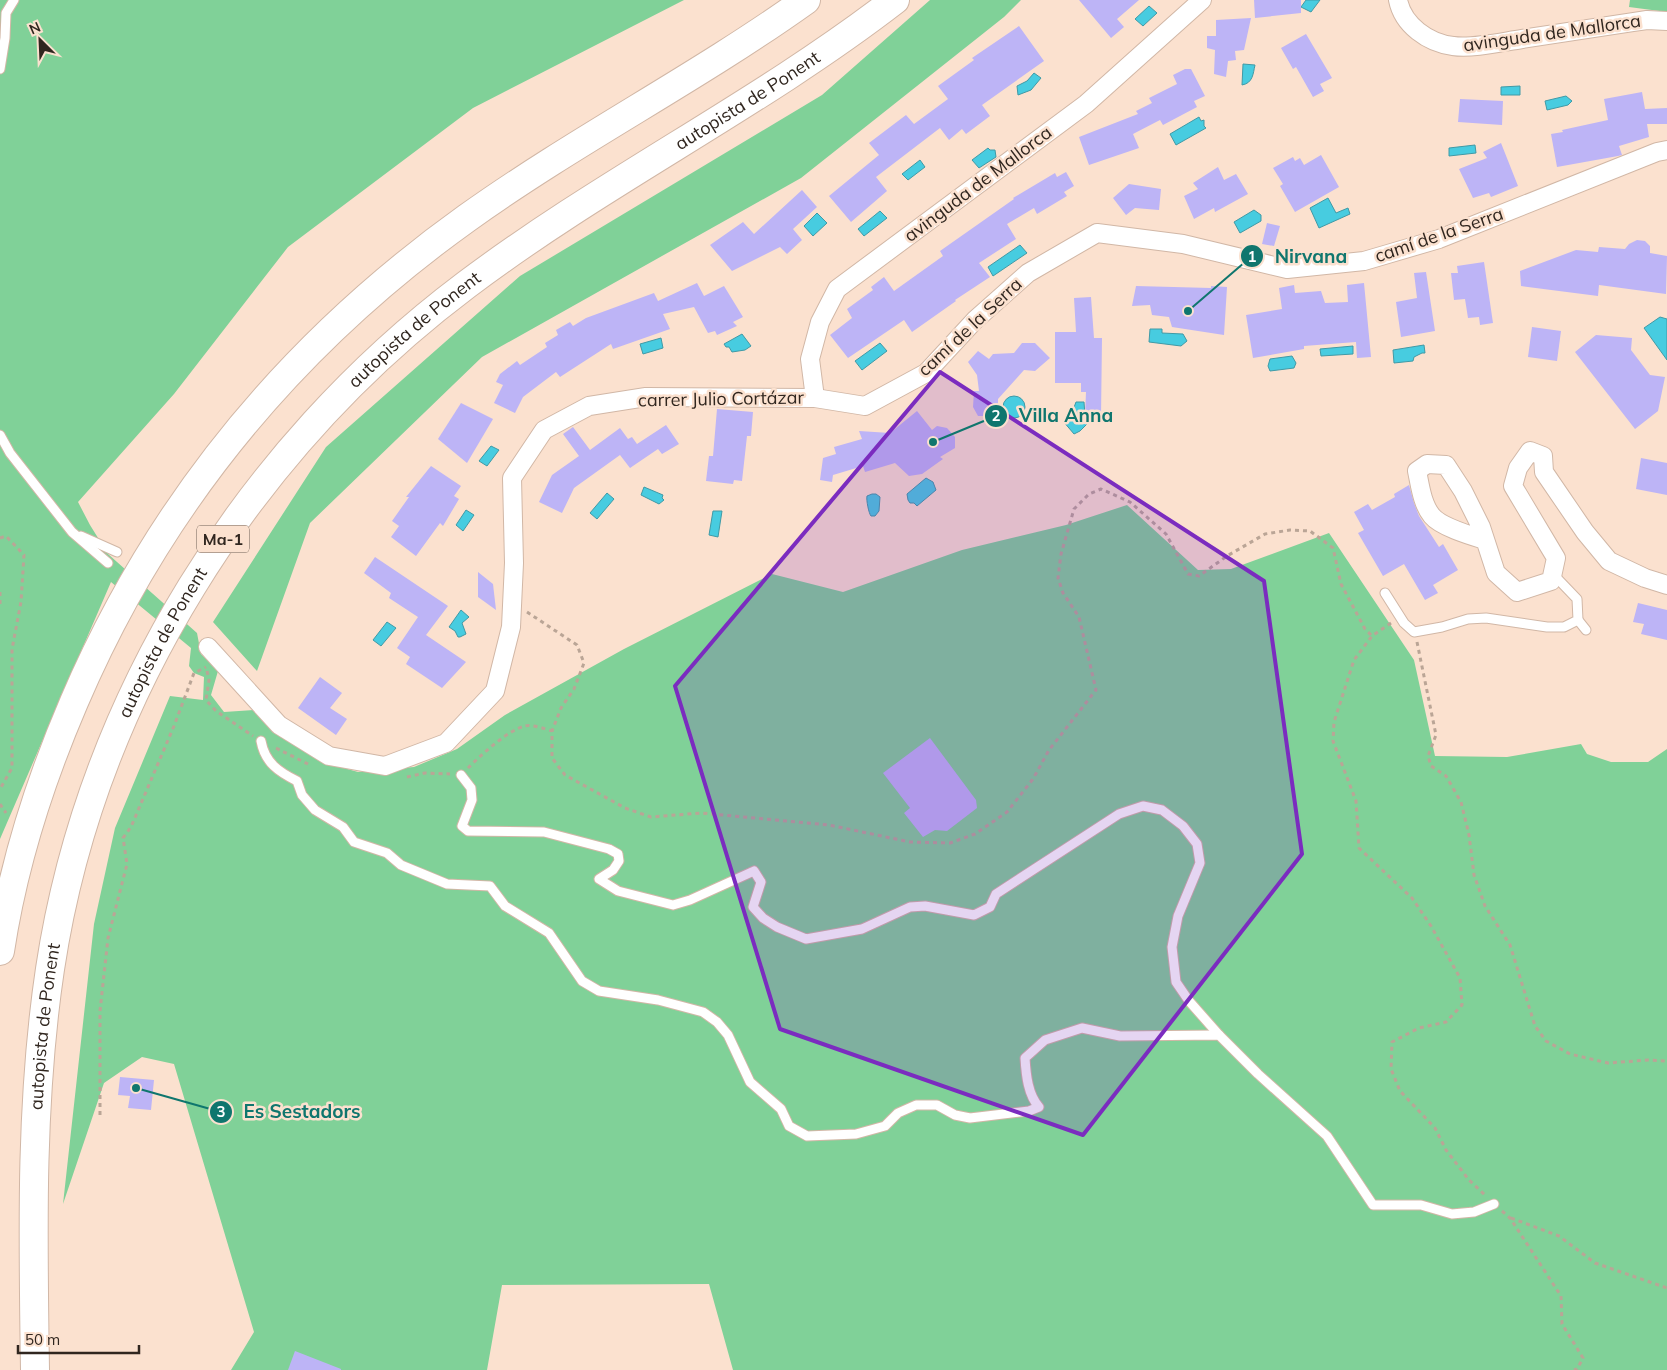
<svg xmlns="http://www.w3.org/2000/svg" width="1667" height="1370" viewBox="0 0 1667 1370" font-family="Mulish,sans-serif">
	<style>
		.green { fill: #80d198 }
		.water { fill: #47cce0; stroke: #409aa6 }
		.building { fill: #bdb4f6 }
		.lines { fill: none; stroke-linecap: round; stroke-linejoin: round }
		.lane-casing { stroke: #d1b7a6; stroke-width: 11 }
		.street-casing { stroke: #d1b7a6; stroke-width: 20 }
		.highway-casing { stroke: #d1b7a6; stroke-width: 30 }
		.path { stroke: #baa596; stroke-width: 3; stroke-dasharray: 4 4; stroke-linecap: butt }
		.lane { stroke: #fff; stroke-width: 9 }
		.street { stroke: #fff; stroke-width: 18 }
		.highway { stroke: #fff; stroke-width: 28 }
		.marked { fill: #7b2cbf; fill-opacity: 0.2; stroke: #7b2cbf; stroke-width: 4; stroke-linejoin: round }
		.labels { text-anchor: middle; stroke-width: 5; stroke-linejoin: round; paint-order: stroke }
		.shield { fill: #fbe1cf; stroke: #6d5e54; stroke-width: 1 }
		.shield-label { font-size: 16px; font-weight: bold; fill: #30261f }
		.street-label { font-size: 18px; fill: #30261f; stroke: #fbe1cf }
		.leader { fill: none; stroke: #0f766e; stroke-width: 2 }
		.callout-dot { fill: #0f766e; stroke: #fbe1cf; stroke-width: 2 }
		.mark-label { font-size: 15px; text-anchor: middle; font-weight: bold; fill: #fff }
		.callout-label { font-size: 19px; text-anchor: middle; font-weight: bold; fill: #0f766e; stroke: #fbe1cf; stroke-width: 5; stroke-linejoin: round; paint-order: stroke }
	</style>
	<rect width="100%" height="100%" fill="#fbe1cf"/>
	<g class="green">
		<polygon points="0,0 684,0 473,108 288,247 174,394 78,502 90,525 108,554 197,633 201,654 218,671 211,695 224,712 254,710 281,736 319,761 358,772 414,767 457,749 505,715 624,649 772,574 843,592 962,550 1066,525 1127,505 1198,570 1231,569 1329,533 1414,660 1435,756 1507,757 1581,744 1587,754 1611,762 1648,762 1667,749 1667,1370 733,1370 709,1284 502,1285 487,1370 231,1370 254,1332 174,1064 142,1057 104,1083 63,1204 94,924 115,828 170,696 203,700 204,677 194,673 189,666 191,648 111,582 0,839"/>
		<polygon points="930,0 1021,0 1004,17 801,178 482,357 310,523 257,671 213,622 326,447 520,276 822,95"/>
		<polygon points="1630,0 1667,0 1667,12 1629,7"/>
	</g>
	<g class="water">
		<polygon points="1306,0 1320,0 1311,12 1301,7"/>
		<polygon points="1149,6 1157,13 1143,26 1135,19"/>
		<path d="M1243 64 1255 65C1253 74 1253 83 1242 85Z"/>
		<polygon points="1034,73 1041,78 1031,90 1018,95 1017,86 1027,81"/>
		<polygon points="1520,86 1520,95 1501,95 1501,87"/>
		<polygon points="1566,96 1572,101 1568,105 1547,110 1545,101"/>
		<polygon points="1199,117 1201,121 1204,120 1204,126 1206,128 1176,145 1170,134"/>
		<polygon points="1475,145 1476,153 1449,156 1449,148"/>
		<polygon points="988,148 990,150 995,150 996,157 979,168 972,160"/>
		<polygon points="920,160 925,167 908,180 902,174"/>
		<polygon points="1328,198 1336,213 1348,208 1350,214 1319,228 1310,208"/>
		<polygon points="1254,210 1261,215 1261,221 1240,233 1234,222"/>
		<polygon points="880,211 887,218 864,236 858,229"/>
		<polygon points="817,213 827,223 813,236 804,226"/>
		<polygon points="1020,245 1027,253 993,276 988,267"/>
		<polygon points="1660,317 1667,319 1667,360 1644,328"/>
		<polygon points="1150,329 1162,329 1162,333 1183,334 1187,341 1181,346 1149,342"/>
		<polygon points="742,334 751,346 745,350 732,352 729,347 726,347 724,344"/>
		<polygon points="661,338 663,348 643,354 640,344"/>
		<polygon points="880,343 887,351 862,370 855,361"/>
		<polygon points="1424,345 1425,353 1422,353 1414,357 1413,361 1394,363 1393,350"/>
		<polygon points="1353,346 1353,354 1321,356 1320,349"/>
		<polygon points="1292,356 1296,363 1294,368 1270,371 1268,366 1270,359"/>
		<circle cx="1014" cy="407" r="11"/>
		<polygon points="1076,402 1084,402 1085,416 1094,417 1080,431 1074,434 1063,421 1073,410"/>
		<polygon points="491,446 499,450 487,466 479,461"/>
		<polygon points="926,478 933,482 936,490 917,506 914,503 910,503 908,500 907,494"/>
		<polygon points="644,487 663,495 662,498 664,500 659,504 641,495"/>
		<polygon points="607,493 614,499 597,519 590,513"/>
		<path d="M872 494H876L880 497 879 511 875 516H871C869 514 866 500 867 496Z"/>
		<polygon points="466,510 474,515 463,531 456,525"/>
		<polygon points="713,511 722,511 718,537 709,535"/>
		<polygon points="461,610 469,617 462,623 466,634 460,637 458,637 455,631 449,627"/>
		<polygon points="387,622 396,628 381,646 373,640"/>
	</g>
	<g class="building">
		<polygon points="1079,0 1139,0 1117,19 1124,27 1111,38"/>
		<polygon points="1254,0 1301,0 1301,13 1255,18"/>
		<polygon points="1251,18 1244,50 1235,51 1236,60 1228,61 1226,77 1214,74 1215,50 1207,48 1207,36 1216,36 1216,20"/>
		<polygon points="1019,26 1044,61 982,105 990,116 966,134 962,129 949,140 940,128 876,177 887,191 851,222 829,196 879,155 869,143 906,115 914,124 948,99 938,86 974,60 972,58"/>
		<polygon points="1306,34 1332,78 1320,84 1324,91 1313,97 1296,67 1293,69 1281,48"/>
		<polygon points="1185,69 1191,69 1205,96 1194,101 1197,107 1163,125 1160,120 1133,134 1139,148 1089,165 1079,137 1138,114 1136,111 1152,103 1149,98 1177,84 1173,75"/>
		<polygon points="1642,92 1645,109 1667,108 1667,124 1647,124 1649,137 1619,146 1622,155 1618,156 1557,167 1551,134 1563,132 1562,130 1608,120 1604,99"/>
		<polygon points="1460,99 1503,101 1502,125 1458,122"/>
		<polygon points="1501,143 1518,186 1491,197 1489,193 1473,198 1459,169 1487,158 1483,152"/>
		<polygon points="1321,155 1339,187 1295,212 1280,186 1283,184 1273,168 1293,157 1295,161 1300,158 1304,165"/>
		<polygon points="1218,167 1224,180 1236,174 1248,194 1215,212 1214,208 1194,219 1184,196 1198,189 1193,183"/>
		<polygon points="1066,172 1074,186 1064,192 1067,196 1037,214 1034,208 1007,224 1016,239 979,263 990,277 955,300 956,301 912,332 904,320 848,358 830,335 852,318 847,309 873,290 871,287 884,277 894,291 943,256 940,251 1014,199 1013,198 1055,173 1057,177"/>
		<polygon points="1129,184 1161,189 1159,210 1135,208 1126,215 1113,198"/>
		<polygon points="802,190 817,207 793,229 802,240 787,254 780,247 732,271 710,245 743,222 754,234"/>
		<polygon points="1267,223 1280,226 1274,246 1262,244"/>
		<polygon points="1637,240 1645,241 1650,246 1650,253 1667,256 1666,294 1599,285 1598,296 1521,286 1520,271 1576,250 1598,252 1599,247 1625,249 1629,244"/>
		<polygon points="1484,262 1493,323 1480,325 1479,317 1468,318 1465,299 1454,300 1451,273 1458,273 1457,266"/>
		<polygon points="1426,272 1435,331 1401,337 1396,302 1417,298 1414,273"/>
		<polygon points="697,283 704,296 724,286 743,317 733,322 737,326 717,335 715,331 708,333 694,307 663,314 670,329 613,349 611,344 560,377 556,372 523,397 515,413 494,403 503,385 496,382 500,374 517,361 520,365 547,347 545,343 558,335 556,330 570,322 573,326 586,318 654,293 658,301"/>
		<polygon points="1364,283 1371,357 1357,358 1356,342 1304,346 1304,349 1253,358 1246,315 1282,309 1279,288 1294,285 1295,293 1321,291 1325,303 1348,302 1347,285"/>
		<polygon points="1136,286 1211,288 1211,286 1227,287 1224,335 1172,327 1169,317 1152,315 1150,305 1132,306"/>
		<polygon points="1091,297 1094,338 1102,338 1101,417 1085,416 1086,392 1081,392 1081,383 1055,383 1055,332 1076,332 1074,298"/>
		<polygon points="1532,327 1561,331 1557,361 1528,357"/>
		<polygon points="1596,335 1632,338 1631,350 1650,375 1665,377 1658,411 1635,429 1575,352"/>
		<polygon points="1022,343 1035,343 1050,358 1035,371 1024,370 998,399 998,409 991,416 978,416 973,407 974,391 979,391 977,375 968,362 978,351 989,359 993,354 1014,353"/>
		<polygon points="461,403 493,419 467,463 438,439"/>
		<polygon points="717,409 753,412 751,436 747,436 742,481 734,480 733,484 706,481 709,456 713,456"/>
		<polygon points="917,411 932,430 937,426 947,428 955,437 955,448 940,457 943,459 922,474 909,476 895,463 865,472 863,466 833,475 832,482 820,480 823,458 836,454 834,447 862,439 859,431 890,433"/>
		<polygon points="666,425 679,444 662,454 658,449 630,468 620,455 574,488 562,513 539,502 552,475 579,456 563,434 573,427 590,450 620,428 628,439 632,437 637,444"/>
		<polygon points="1641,458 1667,463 1667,495 1636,489"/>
		<polygon points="431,466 461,486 454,496 459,499 443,526 440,523 416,556 391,537 399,526 392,521 409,497 406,497"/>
		<polygon points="1409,485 1414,503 1419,516 1439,547 1443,544 1458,570 1433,585 1438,593 1425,600 1404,564 1383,576 1358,533 1364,530 1354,512 1368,504 1372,510 1395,497 1394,494"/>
		<polygon points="375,557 448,606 426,635 466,662 442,688 406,664 410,657 397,648 418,617 389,598 391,593 364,573"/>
		<polygon points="478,572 493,584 496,610 478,597"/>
		<polygon points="1638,603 1667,610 1667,640 1641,634 1644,624 1633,622"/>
		<polygon points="320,677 342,693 330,708 347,719 336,735 298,708"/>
		<polygon points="930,738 976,800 977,808 947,831 935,830 923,837 904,813 910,808 883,773"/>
		<polygon points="120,1077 154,1080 151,1110 128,1108 130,1096 118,1095"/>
		<polygon points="295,1351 341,1369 341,1370 288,1370"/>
	</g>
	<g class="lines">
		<defs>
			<g id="lane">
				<polyline points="0,69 5,38 6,13 14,0"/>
				<polyline points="0,435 10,453 72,532 108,563"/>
				<polyline points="81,536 117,552"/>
				<polyline points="1385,593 1404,623 1414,632 1442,627 1468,619 1486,618 1547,627 1564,627 1578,620 1577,599 1553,574"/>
				<polyline points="1578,620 1586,630"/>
				<path d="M261 741C265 763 279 772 297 781L302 795 315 810 343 827 354 842 387 853 401 865 447 884 490 886 505 906 549 933 582 981 599 991 658 1000 703 1012 717 1022 728 1035 750 1082 781 1109 789 1126 807 1136 856 1134 885 1126 898 1113 916 1105H937L955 1115 970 1118 1029 1111 1039 1107C1028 1095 1026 1075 1025 1058L1045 1040 1082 1028 1120 1036 1219 1035 1258 1074 1327 1136 1373 1205H1421L1452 1214 1474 1212 1494 1204"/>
				<polyline points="461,775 471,788 472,800 462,826 468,831 544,832 609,849 618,854 619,861 613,870 599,879 618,891 673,905 690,900 754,871 761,882 753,907 763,918 777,927 806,939 862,929 910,907 925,906 974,915 990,907 996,894 1119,814 1143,806 1162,810 1183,826 1197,844 1200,863 1178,916 1172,947 1176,982 1189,1001 1219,1035"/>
			</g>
			<g id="street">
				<path d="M1398 0C1403 25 1428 43 1453 46 1472 49 1502 42 1522 39 1563 33 1605 26 1647 20L1667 21"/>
				<polyline points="815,398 810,359 820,322 837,289 1086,104 1202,0"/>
				<path d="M1485 540C1472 536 1441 527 1432 516 1422 504 1420 485 1417 471L1427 464 1446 465 1463 491 1481 527 1496 573 1517 592 1551 581 1556 558 1513 486 1518 468 1530 451 1543 456 1544 472 1585 532 1609 561 1645 578 1667 585"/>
				<polyline points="208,647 279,725 329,756 385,766 446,743 495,691 511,627 514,563 512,478 544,430 589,406 646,397 815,398 865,406 926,373 975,320 1028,273 1097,233 1183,244 1287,269 1364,261 1439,239 1657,152 1667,150"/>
			</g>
			<g id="highway">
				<path d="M0 951C13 865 40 781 74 702 159 503 291 344 467 218 576 140 697 78 806 0"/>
				<path id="s1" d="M35 1370C33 1236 30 1102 50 969 91 698 248 449 466 285 604 181 759 105 895 0"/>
			</g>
		</defs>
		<use href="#lane" class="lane-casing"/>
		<use href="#street" class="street-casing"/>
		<use href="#highway" class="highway-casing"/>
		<g class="path">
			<polyline points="0,538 6,536 24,555 21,602 12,649 12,768 0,789"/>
			<polyline points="0,592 0,604"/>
			<polyline points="527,612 577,645 584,663 574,689 561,708 552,731"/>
			<polyline points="1391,623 1372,636 1354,660 1334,722 1333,741 1356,801 1359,848 1412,898 1431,926 1460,978 1462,1005 1446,1022 1419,1028 1392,1042 1391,1069 1400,1091 1435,1128 1446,1150 1469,1180 1485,1195"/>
			<polyline points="1417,642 1436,735 1428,756 1431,766 1446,776 1461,802 1469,835 1474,875 1485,906 1510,945 1535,1026 1546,1041 1570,1054 1608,1063 1648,1060 1667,1061"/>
			<polyline points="207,671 209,680 206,700 216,711 253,736"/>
			<polyline points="276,748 308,764"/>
			<path d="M468 768C481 755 508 730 525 726 532 724 545 729 552 731V758L565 775 625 808 651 817 701 813 829 825 910 842 950 843 975 834 1007 812 1033 779 1049 750 1096 690 1079 617 1063 593 1058 578 1061 554 1074 509 1089 494 1101 489 1130 502 1166 534 1188 574 1199 576 1227 556 1265 534 1290 530 1310 531 1333 548 1341 584 1365 629 1372 636"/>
			<polyline points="407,777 425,773 450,774"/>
			<polyline points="0,804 6,813"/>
			<polyline points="100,1115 100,1011 108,938 127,864 123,838 131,827 174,726 194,673 206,667"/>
			<polyline points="1502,1211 1510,1218 1561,1296 1562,1324 1583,1358 1577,1369 1574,1370"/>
			<polyline points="1511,1218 1559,1236 1595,1263 1667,1288"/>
		</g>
		<use href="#lane" class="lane"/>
		<use href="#street" class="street"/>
		<use href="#highway" class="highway"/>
	</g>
	<path class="marked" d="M940 372 1264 581 1302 854 1083 1135 780 1029 675 686Z"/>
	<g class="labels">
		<rect class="shield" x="197" y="525.5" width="52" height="27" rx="4"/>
		<g class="shield-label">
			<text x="223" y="545">Ma-1</text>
		</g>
		<g class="street-label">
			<text transform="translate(1552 33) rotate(-8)" y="6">avinguda de Mallorca</text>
			<text dy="6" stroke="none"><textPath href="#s1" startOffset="1559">autopista de Ponent</textPath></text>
			<text transform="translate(978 184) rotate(-37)" y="6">avinguda de Mallorca</text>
			<text transform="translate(1439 235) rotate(-19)" y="6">camí de la Serra</text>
			<text transform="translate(970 327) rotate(-43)" y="6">camí de la Serra</text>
			<text dy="6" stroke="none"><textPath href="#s1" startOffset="1154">autopista de Ponent</textPath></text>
			<text transform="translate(721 399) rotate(-1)" y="6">carrer Julio Cortázar</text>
			<text dy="6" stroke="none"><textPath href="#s1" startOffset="749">autopista de Ponent</textPath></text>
			<text dy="6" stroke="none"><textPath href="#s1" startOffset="344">autopista de Ponent</textPath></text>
		</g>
	</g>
	<path class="leader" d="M1188 311L1252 256M933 442L996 416M136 1088L221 1112"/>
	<g class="callout-dot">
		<circle cx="1188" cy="311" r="5"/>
		<circle cx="933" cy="442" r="5"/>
		<circle cx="136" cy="1088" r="5"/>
		<circle cx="1252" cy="256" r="12"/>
		<circle cx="996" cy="416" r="12"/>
		<circle cx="221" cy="1112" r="12"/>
	</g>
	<g class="mark-label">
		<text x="1252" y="262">1</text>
		<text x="996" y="421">2</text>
		<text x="221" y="1117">3</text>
	</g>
	<g class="callout-label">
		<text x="1311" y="263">Nirvana</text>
		<text x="1066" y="422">Villa Anna</text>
		<text x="302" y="1118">Es Sestadors</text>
	</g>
	<g transform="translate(40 40) rotate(336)" stroke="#fbe1cf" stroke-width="4" paint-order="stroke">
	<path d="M0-4L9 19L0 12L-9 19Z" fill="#30261f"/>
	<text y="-8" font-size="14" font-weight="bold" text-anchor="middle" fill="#30261f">N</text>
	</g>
	<path d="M18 1345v8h121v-8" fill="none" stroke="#30261f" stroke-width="2.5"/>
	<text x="25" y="1345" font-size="15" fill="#30261f" stroke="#fbe1cf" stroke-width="4" paint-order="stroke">50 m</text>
</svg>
